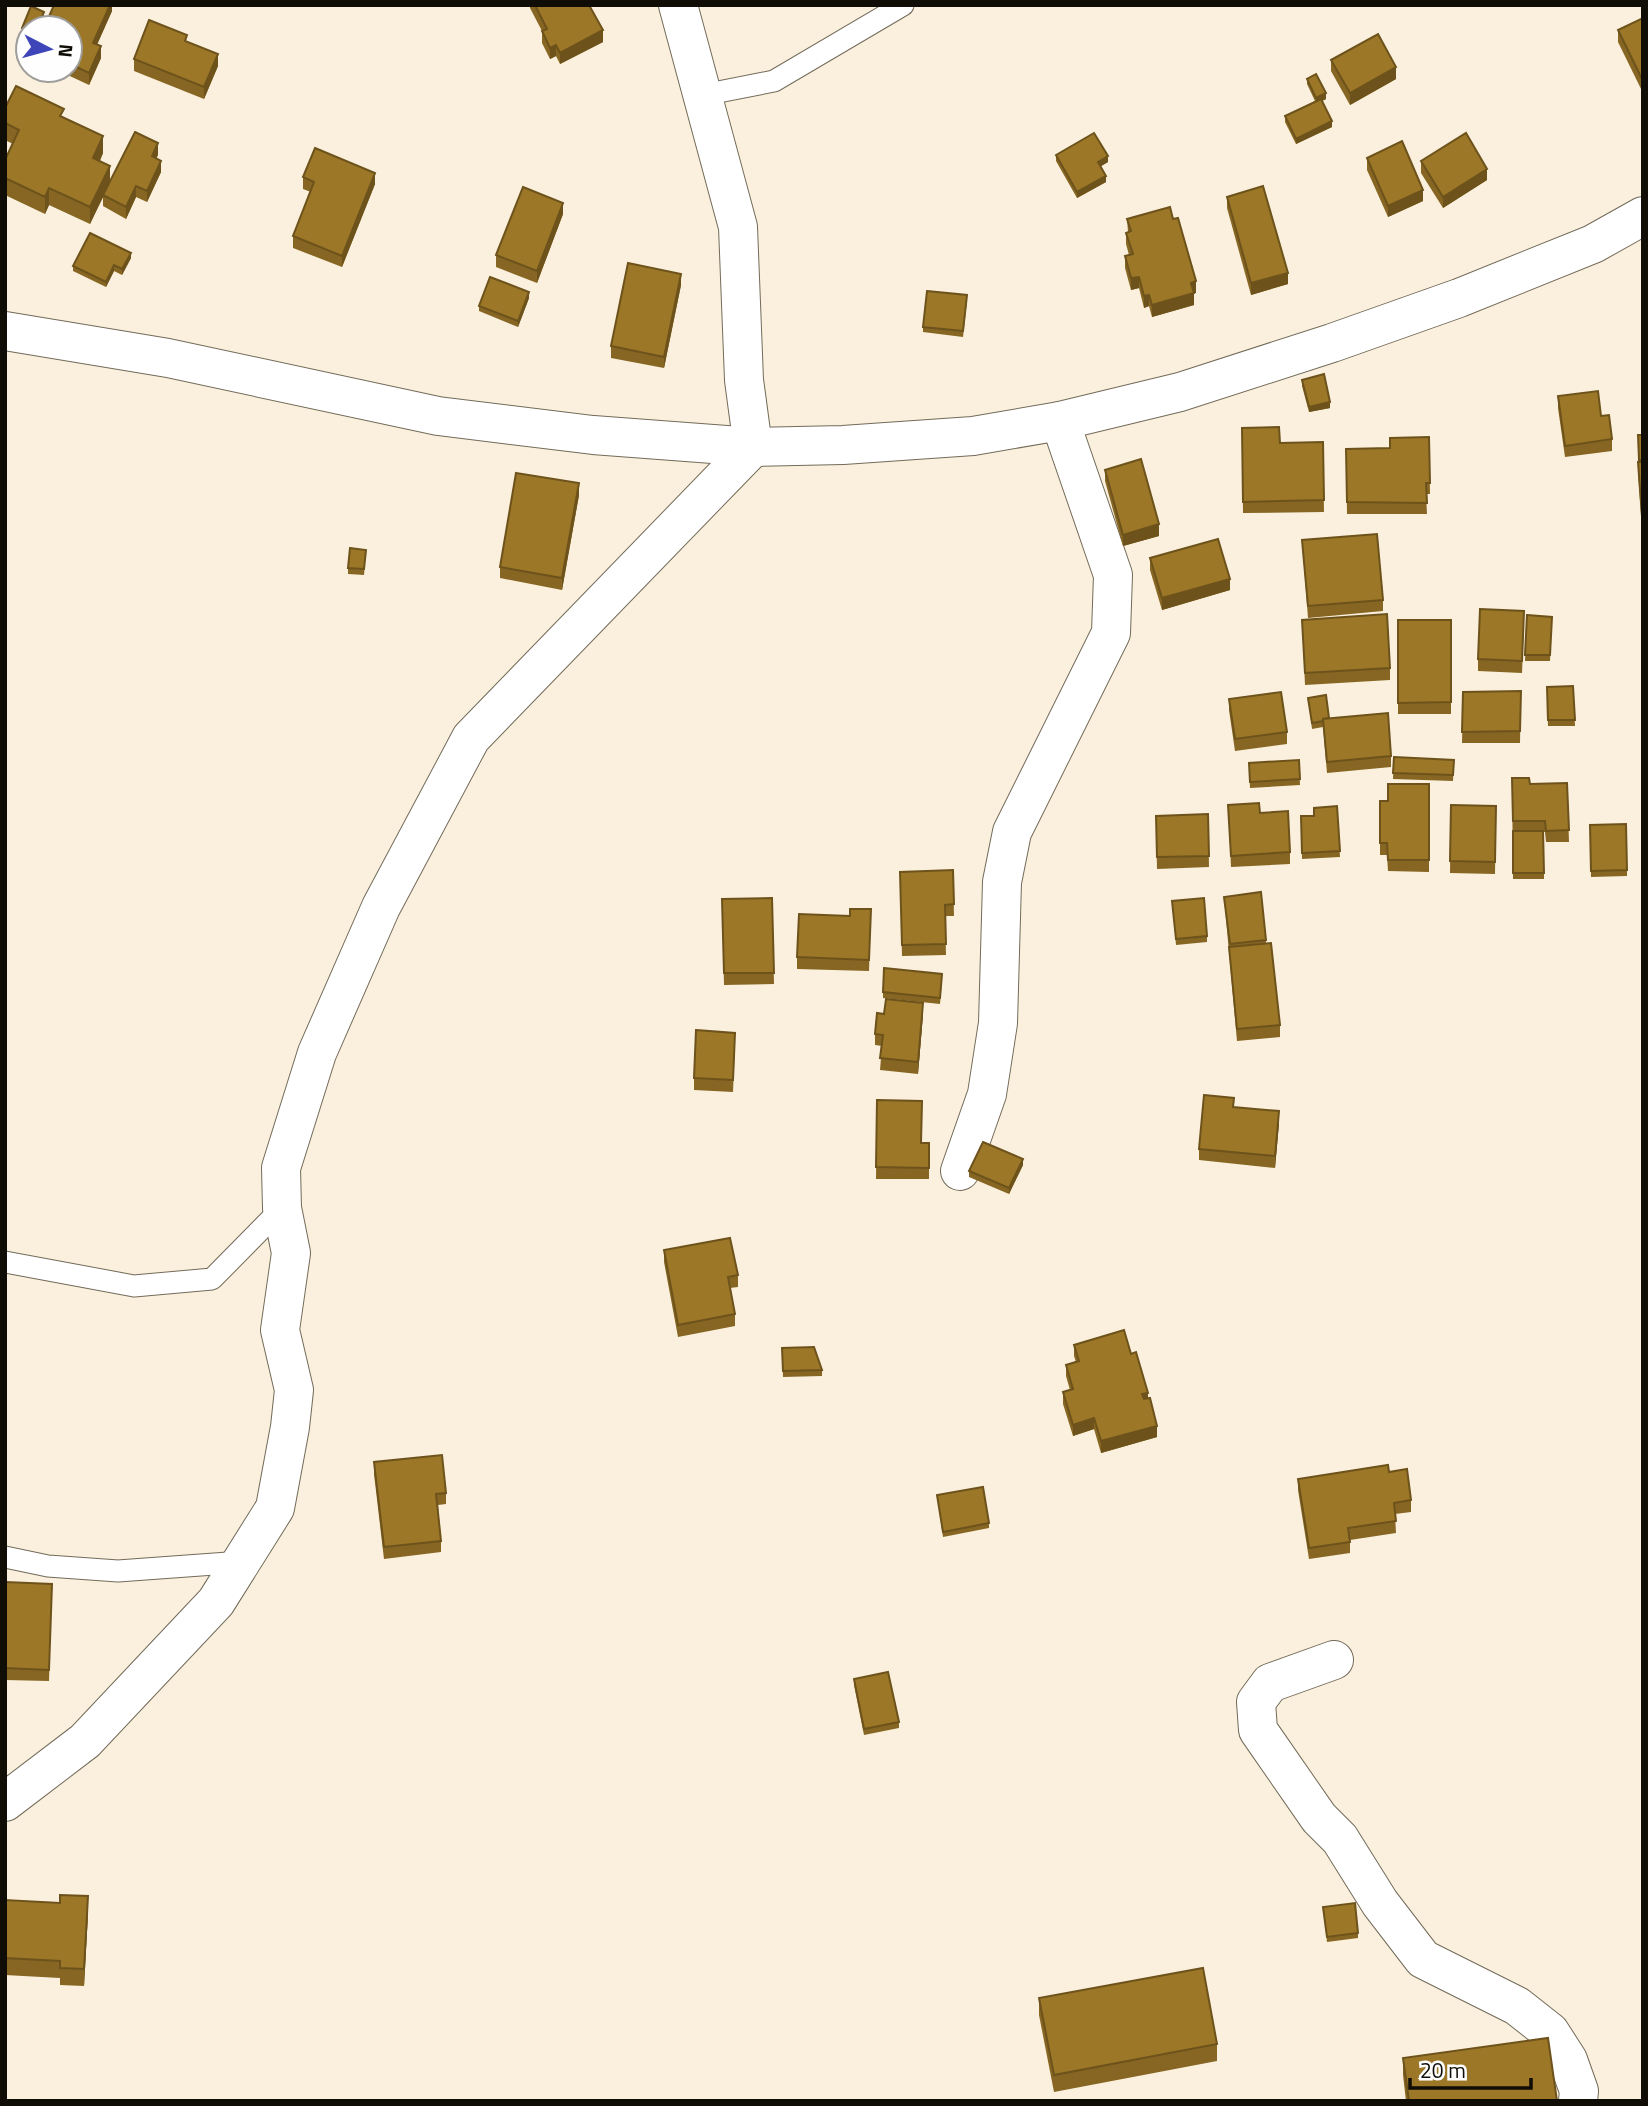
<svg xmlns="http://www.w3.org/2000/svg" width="1648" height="2106" viewBox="0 0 1648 2106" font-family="'Titillium Web',sans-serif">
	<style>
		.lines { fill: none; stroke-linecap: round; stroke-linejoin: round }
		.lane-casing { stroke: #736b5a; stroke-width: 23 }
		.street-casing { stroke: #736b5a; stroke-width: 40 }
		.secondary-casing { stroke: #736b5a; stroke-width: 40 }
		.lane { stroke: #fff; stroke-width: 21 }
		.street { stroke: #fff; stroke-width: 38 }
		.secondary { stroke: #fff; stroke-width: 38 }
		.wall { fill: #866622 }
		.shaded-wall { fill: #6d531b }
		.building { fill: #9c7727; stroke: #6d531b; stroke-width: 2 }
	</style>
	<rect width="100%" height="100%" fill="#faf0dd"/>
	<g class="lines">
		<defs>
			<g id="lane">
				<polyline points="703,95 774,81 903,5"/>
				<polyline points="5,1262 134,1286 212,1279 282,1208"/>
				<polyline points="5,1557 48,1566 118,1571 242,1562"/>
			</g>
			<g id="street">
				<polyline points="960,1171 987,1094 998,1023 1002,882 1012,832 1111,633 1113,575 1060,421"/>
				<polyline points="1334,1660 1270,1683 1256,1702 1258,1730 1319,1818 1340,1839 1380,1903 1423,1959 1517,2006 1550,2032 1568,2060 1579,2091 1578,2101"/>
				<polyline points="5,1802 85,1741 216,1602 275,1508 290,1427 294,1390 280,1330 291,1253 282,1208 281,1168 317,1053 381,907 471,738 753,447 744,380 738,227 678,5"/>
			</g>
			<polyline id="secondary" points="5,331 168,358 438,416 593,435 753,447 843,445 973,436 1060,421 1180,392 1332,343 1459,298 1593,244 1643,216"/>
		</defs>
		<use href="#lane" class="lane-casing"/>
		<use href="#street" class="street-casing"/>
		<use href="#secondary" class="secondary-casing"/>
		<use href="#lane" class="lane"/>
		<use href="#street" class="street"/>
		<use href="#secondary" class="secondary"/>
	</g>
	<g class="wall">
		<polygon points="112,5 112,11 97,44 101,58 89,85 57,70 70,70 70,28"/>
		<polygon points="530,5 589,5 603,42 560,64 556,56 550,59 542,43 542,31 530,8"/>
		<polygon points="44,18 40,28 28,28 28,36 22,33 22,28"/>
		<polygon points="1643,18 1643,93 1618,42 1618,30"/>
		<polygon points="134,59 218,66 204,99 134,71"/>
		<polygon points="1331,60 1396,79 1350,105 1331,71"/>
		<polygon points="1307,79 1326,99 1322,101 1332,127 1296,144 1285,122 1285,116 1315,101 1307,84"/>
		<polygon points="5,108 64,117 103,153 100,161 110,182 158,155 156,158 161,172 147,202 136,197 126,219 103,206 103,196 90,224 49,205 45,214 5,195 5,160 13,144 5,140"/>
		<polygon points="1056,155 1108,162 1101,166 1106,182 1077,198 1056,161"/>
		<polygon points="1367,158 1423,201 1388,217 1367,170"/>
		<polygon points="1421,161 1487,180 1443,208 1421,173"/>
		<polygon points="303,177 375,184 342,267 293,248 293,236 311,192 303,189"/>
		<polygon points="1227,197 1288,284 1251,295 1227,208"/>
		<polygon points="563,214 537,283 496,267 496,255"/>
		<polygon points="1127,219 1196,293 1194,293 1194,305 1152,317 1149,306 1144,308 1139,288 1131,290 1125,268 1125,256 1129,255 1126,244 1126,233 1128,232"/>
		<polygon points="131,258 122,275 114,271 106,287 73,271 73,266"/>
		<polygon points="681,285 664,368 611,358 611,346"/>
		<polygon points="529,298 518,327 479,311 479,306"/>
		<polygon points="967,301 963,337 923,332 923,327"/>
		<polygon points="1302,380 1330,408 1309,412 1302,386"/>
		<polygon points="1558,396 1601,416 1612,439 1612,451 1565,457 1558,408"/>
		<polygon points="1242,428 1280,443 1323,442 1324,512 1243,513"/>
		<polygon points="1638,435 1643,435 1643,541 1638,473"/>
		<polygon points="1429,437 1430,494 1426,494 1427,514 1347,514 1346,449 1390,448"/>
		<polygon points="1105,470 1159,536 1123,546 1105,481"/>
		<polygon points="579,495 562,590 500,578 500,567"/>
		<polygon points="1302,540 1383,600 1383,611 1308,618"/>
		<polygon points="366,550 364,575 348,574 348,568"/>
		<polygon points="1150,558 1230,590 1162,610 1150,570"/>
		<polygon points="1527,615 1552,617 1550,661 1525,661"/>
		<polygon points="1302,620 1390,668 1390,680 1305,685"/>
		<rect x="1398" y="620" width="53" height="94"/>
		<polygon points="1524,622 1522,673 1478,671 1478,659"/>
		<polygon points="1573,686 1575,726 1548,726 1547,687"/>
		<polygon points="1521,691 1520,743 1462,743 1463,692"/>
		<polygon points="1308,698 1329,718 1391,756 1391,767 1327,773 1323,727 1312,729"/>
		<polygon points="1229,699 1287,732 1287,744 1235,751 1229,710"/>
		<polygon points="1394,757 1454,760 1453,781 1393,779"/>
		<polygon points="1299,760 1300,785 1250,788 1249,763"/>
		<polygon points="1512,778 1530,784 1567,783 1569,842 1546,842 1545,832 1544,832 1544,879 1513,879"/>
		<polygon points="1429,784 1429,872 1388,871 1387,855 1380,855 1380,843 1388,801"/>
		<polygon points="1228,805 1260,813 1290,852 1290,864 1231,867"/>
		<polygon points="1451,805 1496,806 1495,874 1450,873"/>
		<polygon points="1337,806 1340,857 1302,859 1301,816 1314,816"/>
		<polygon points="1208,814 1209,867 1157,869 1156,827"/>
		<polygon points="1590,825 1627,870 1627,876 1591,877"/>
		<polygon points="953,870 954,916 945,916 946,955 902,956 900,872"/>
		<polygon points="1261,892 1266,943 1280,1025 1280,1037 1237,1041 1224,897"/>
		<polygon points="772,898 774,984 724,985 722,899"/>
		<polygon points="1172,901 1207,936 1207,942 1176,945"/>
		<polygon points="871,909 869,971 797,969 797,957 850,916"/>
		<polygon points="942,980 940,1004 883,998 883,992"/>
		<polygon points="884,1014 923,1014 918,1074 880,1070 882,1046 875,1045 875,1034"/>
		<polygon points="735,1045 733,1092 694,1090 694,1078"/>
		<polygon points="877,1100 921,1143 929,1143 929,1179 876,1179"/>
		<polygon points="1234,1107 1279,1123 1275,1168 1199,1160 1199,1149"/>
		<polygon points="1023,1165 1009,1194 969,1177 969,1171"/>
		<polygon points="664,1250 738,1275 738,1287 730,1288 735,1314 735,1326 678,1337 664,1262"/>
		<polygon points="1074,1345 1131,1354 1148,1398 1157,1437 1101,1453 1094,1429 1073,1436 1063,1404 1063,1392 1070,1390 1066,1376 1066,1365 1076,1362 1074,1356"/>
		<polygon points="782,1348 822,1370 822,1376 783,1377"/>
		<polygon points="374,1462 446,1493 446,1504 438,1505 441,1541 441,1552 384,1559 374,1474"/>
		<polygon points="1389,1472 1411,1500 1411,1512 1395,1514 1396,1533 1350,1540 1350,1553 1309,1559 1298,1490 1298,1479"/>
		<polygon points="937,1495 989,1523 989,1528 943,1537"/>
		<polygon points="5,1582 52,1584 49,1681 5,1680"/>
		<polygon points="854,1679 899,1722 899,1728 864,1735 854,1685"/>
		<polygon points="5,1900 88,1913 84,1986 60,1985 60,1978 5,1975"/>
		<polygon points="1323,1907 1358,1933 1358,1938 1327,1942"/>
		<polygon points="1039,1998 1217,2044 1217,2061 1054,2092 1039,2015"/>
		<polygon points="1403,2058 1557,2101 1406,2101 1403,2075"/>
	</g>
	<g class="shaded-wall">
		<polygon points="110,5 112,5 112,11 93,54 93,43"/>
		<polygon points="44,12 44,18 40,28 37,28"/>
		<polygon points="603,30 603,42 560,64 560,53"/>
		<polygon points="556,45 556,56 550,59 550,48"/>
		<polygon points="101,46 101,58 89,85 89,73"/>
		<polygon points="218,54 218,66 204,99 204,87"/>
		<polygon points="1396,67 1396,79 1350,105 1350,93"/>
		<polygon points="1326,93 1326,99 1316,104 1316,98"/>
		<polygon points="1332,121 1332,127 1296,144 1296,139"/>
		<polygon points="103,136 103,153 93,175 93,158"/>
		<polygon points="158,143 158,155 152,167 152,156"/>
		<polygon points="1108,156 1108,162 1098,168 1098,162"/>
		<polygon points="161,161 161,172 147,202 147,191"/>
		<polygon points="110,166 110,183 90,224 90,207"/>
		<polygon points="1487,169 1487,180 1443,208 1443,197"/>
		<polygon points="375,173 375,184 342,267 342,256"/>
		<polygon points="1106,176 1106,182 1077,198 1077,192"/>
		<polygon points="136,186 136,197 126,219 126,207"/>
		<polygon points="49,188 49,205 45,214 45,197"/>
		<polygon points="1423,190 1423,201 1388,217 1388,206"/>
		<polygon points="563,203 563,214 537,283 537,271"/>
		<polygon points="131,253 131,258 122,275 122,269"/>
		<polygon points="114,265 114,271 106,287 106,282"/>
		<polygon points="1288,273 1288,284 1251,295 1251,283"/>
		<polygon points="681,274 681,285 664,368 664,357"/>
		<polygon points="1139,277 1139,288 1131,290 1131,278"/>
		<polygon points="1196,281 1196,293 1194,293 1194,305 1152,317 1152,305 1191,283"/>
		<polygon points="529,292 529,298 518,327 518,321"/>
		<polygon points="1149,295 1149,306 1144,308 1144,296"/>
		<polygon points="1330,402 1330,408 1309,412 1309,407"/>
		<polygon points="579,483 579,495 562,590 562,578"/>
		<polygon points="1159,524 1159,536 1123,546 1123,535"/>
		<polygon points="1230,579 1230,590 1162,610 1162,598"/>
		<polygon points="923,1003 923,1014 918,1074 918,1062"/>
		<polygon points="1279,1111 1279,1123 1275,1168 1275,1156"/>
		<polygon points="1023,1159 1023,1165 1009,1194 1009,1188"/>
		<polygon points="1148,1393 1148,1405 1142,1406 1142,1394"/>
		<polygon points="1094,1418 1094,1429 1073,1436 1073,1425"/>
		<polygon points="1157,1426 1157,1437 1101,1453 1101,1441"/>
		<polygon points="88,1896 88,1913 84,1986 84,1969"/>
	</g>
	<g class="building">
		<polygon points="54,5 110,5 93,43 101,46 89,73 70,64 70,28 44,28"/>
		<polygon points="535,5 589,5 603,30 560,53 556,45 550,48 542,31 547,29"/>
		<polygon points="31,6 44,12 37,28 28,28 28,31 22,28"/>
		<polygon points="1643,18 1643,81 1618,30"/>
		<polygon points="149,20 187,35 185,41 218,54 204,87 134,59"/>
		<polygon points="1378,34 1396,67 1350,93 1331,60"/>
		<polygon points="1316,74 1326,93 1316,98 1307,79"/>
		<polygon points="16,86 64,109 60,116 103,136 93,158 110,166 90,207 49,188 45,197 5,178 5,160 19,130 5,123 5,108"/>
		<polygon points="1321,99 1332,121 1296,139 1285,116"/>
		<polygon points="135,132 158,143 152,156 161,161 147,191 136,186 126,207 103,195"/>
		<polygon points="1094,133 1108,156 1098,162 1106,176 1077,192 1056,155"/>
		<polygon points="1466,133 1487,169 1443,197 1421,161"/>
		<polygon points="1402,141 1423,190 1388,206 1367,158"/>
		<polygon points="315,148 375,173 342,256 293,236 314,182 303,177"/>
		<polygon points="1263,186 1288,273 1251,283 1227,197"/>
		<polygon points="523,187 563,203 537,271 496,255"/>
		<polygon points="1170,207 1173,219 1178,218 1196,281 1191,283 1194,293 1152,305 1149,295 1144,296 1139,277 1131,278 1125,256 1133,254 1126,233 1131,231 1127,219"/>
		<polygon points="90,233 131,253 122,269 114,265 106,282 73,266"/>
		<polygon points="628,263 681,274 664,357 611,346"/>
		<polygon points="490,277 529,292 518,321 479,306"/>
		<polygon points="927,291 967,295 963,331 923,327"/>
		<polygon points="1324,374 1330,402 1309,407 1302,380"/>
		<polygon points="1598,391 1601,416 1609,415 1612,439 1565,446 1558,396"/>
		<polygon points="1279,427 1280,443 1323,442 1324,500 1243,502 1242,428"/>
		<polygon points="1638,435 1643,435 1643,460 1639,460"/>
		<polygon points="1429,437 1430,483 1426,483 1427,503 1347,502 1346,449 1390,448 1390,438"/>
		<polygon points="1141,459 1159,524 1123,535 1105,470"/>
		<polygon points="1638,462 1643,462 1643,530"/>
		<polygon points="516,473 579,483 562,578 500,567"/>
		<polygon points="1377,534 1383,600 1308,606 1302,540"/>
		<polygon points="1218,539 1230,579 1162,598 1150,558"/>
		<polygon points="350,548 366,550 364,569 348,568"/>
		<polygon points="1480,609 1524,611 1522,661 1478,659"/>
		<polygon points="1387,614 1390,668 1305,673 1302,620"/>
		<polygon points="1527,615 1552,617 1550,655 1525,655"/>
		<polygon points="1398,620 1451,620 1451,702 1398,703"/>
		<polygon points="1573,686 1575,720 1548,720 1547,687"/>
		<polygon points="1521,691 1520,731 1462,732 1463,692"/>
		<polygon points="1281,692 1287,732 1235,739 1229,699"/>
		<polygon points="1326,695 1329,718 1323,719 1323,721 1312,723 1308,698"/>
		<polygon points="1388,713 1391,756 1327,762 1323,719"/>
		<polygon points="1394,757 1454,760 1453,775 1393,773"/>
		<polygon points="1299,760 1300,779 1250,782 1249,763"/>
		<polygon points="1512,778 1529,778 1530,784 1567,783 1569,830 1546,831 1545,821 1513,821"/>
		<polygon points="1388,784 1429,784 1429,860 1388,860 1387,843 1380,843 1380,801 1388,801"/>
		<polygon points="1259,803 1260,813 1288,811 1290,852 1231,856 1228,805"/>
		<polygon points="1451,805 1496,806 1495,862 1450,861"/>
		<polygon points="1337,806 1340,851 1302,853 1301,816 1314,816 1314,808"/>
		<polygon points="1208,814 1209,856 1157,857 1156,816"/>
		<polygon points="1626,824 1627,870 1591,871 1590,825"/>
		<polygon points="1513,831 1543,831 1544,873 1513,873"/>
		<polygon points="953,870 954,904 945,905 946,944 902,945 900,872"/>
		<polygon points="1261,892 1266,940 1230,944 1224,897"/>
		<polygon points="772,898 774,973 724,973 722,899"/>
		<polygon points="1204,898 1207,936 1176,939 1172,901"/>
		<polygon points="850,909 871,909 869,960 797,957 799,914 850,916"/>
		<polygon points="1271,943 1280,1025 1237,1029 1229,947"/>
		<polygon points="884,968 942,974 940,998 883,992"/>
		<polygon points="886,999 923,1003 918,1062 880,1058 883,1035 875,1034 877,1013 884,1014"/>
		<polygon points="696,1030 735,1033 733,1080 694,1078"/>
		<polygon points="1204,1095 1234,1098 1233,1107 1279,1111 1275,1156 1199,1149"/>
		<polygon points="877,1100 922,1101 921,1143 929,1143 929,1168 876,1167"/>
		<polygon points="983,1142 1023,1159 1009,1188 969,1171"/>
		<polygon points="730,1238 738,1275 728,1277 735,1314 678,1325 664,1250"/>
		<polygon points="1124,1330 1131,1354 1136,1352 1148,1393 1142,1394 1144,1399 1150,1398 1157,1426 1101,1441 1094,1418 1073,1425 1063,1392 1073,1389 1066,1365 1079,1361 1074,1345"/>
		<polygon points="814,1347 822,1370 783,1371 782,1348"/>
		<polygon points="442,1455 446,1493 436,1494 441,1541 384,1547 374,1462"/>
		<polygon points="1388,1465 1389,1472 1407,1469 1411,1500 1394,1503 1396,1521 1348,1528 1350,1542 1309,1548 1298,1479"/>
		<polygon points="983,1487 989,1523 943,1532 937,1495"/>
		<polygon points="5,1582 52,1584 49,1670 5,1668"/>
		<polygon points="888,1672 899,1722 864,1729 854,1679"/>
		<polygon points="60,1895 88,1896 84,1969 60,1968 60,1961 5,1958 5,1900 60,1903"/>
		<polygon points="1355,1903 1358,1933 1327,1937 1323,1907"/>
		<polygon points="1203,1968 1217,2044 1054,2075 1039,1998"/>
		<polygon points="1548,2038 1557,2101 1409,2101 1403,2058"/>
	</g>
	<rect width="1648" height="2106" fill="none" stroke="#100d07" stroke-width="14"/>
	<g transform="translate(49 49) rotate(96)"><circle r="33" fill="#fefefe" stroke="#9f9e9b" stroke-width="2"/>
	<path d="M0-5L12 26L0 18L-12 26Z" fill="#3d45b9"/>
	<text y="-10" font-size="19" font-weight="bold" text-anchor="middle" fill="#100d07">N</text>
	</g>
	<path d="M1410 2078v10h121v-10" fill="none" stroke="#100d07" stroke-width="3.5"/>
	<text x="1420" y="2078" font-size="21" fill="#100d07" stroke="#fefefe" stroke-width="5" paint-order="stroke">20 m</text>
</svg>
